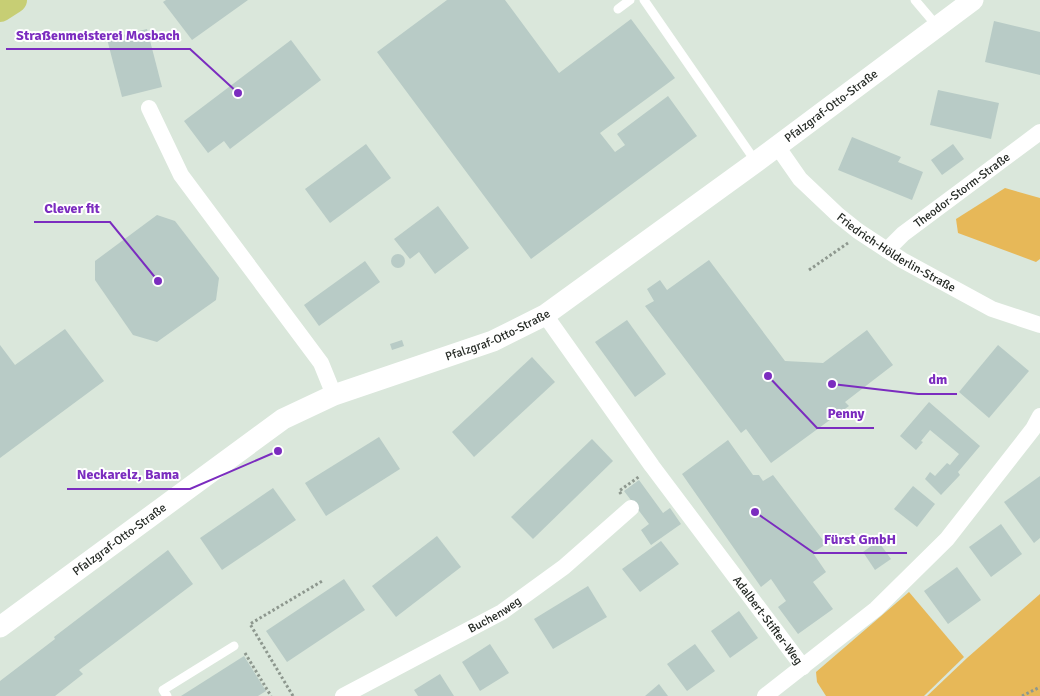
<svg xmlns="http://www.w3.org/2000/svg" width="1040" height="696" viewBox="0 0 1040 696" font-family="Signika,sans-serif">
	<style>
		.green { fill: #e7b858 }
		.building { fill: #b8cbc6 }
		.lines { fill: none; stroke-linecap: round; stroke-linejoin: round }
		.path { stroke: #8d978e; stroke-width: 3; stroke-dasharray: 2.5 2.5; stroke-linecap: butt }
		.service { stroke: #fff; stroke-width: 9 }
		.minor { stroke: #fff; stroke-width: 16 }
		.tertiary { stroke: #fff; stroke-width: 21 }
		.primary { stroke: #c7ce74; stroke-width: 26 }
		.labels { text-anchor: middle; stroke-width: 4; stroke-linejoin: round; paint-order: stroke }
		.street-label { font-size: 12px; fill: #232823; stroke: #fff }
		.leader { fill: none; stroke: #7b2cbf; stroke-width: 2 }
		.callout-dot { fill: #7b2cbf; stroke: #fff; stroke-width: 2 }
		.callout-label { font-size: 14px; text-anchor: middle; font-weight: bold; fill: #7b2cbf; stroke: #fff; stroke-width: 4; stroke-linejoin: round; paint-order: stroke }
	</style>
	<rect width="100%" height="100%" fill="#dae7db"/>
	<g class="green">
		<polygon points="1005,188 1040,198 1040,259 1036,262 958,233 956,219"/>
		<polygon points="909,592 964,657 924,696 826,696 817,682 816,672"/>
		<polygon points="1040,594 1040,696 927,696 967,658"/>
	</g>
	<g class="building">
		<polygon points="166,0 248,0 192,40 163,2"/>
		<polygon points="447,0 505,0 559,73 631,19 675,78 600,133 615,152 625,145 617,134 668,96 697,136 531,259 377,52"/>
		<polygon points="994,21 1040,32 1040,75 985,62"/>
		<polygon points="147,29 162,87 122,97 107,39"/>
		<polygon points="291,40 321,80 230,149 224,141 208,153 184,121"/>
		<polygon points="938,90 999,103 991,139 930,125"/>
		<polygon points="852,137 901,157 898,162 923,172 912,200 838,170"/>
		<polygon points="366,144 391,178 330,223 305,189"/>
		<polygon points="953,144 964,159 942,175 931,160"/>
		<polygon points="438,206 469,248 435,274 419,252 410,259 394,239"/>
		<polygon points="157,215 175,221 219,278 216,300 157,342 133,335 95,280 95,261"/>
		<circle cx="398" cy="261" r="7"/>
		<polygon points="709,260 785,361 823,363 867,330 893,365 845,402 849,406 771,463 746,429 741,433 645,306 654,301 647,289 660,280 667,290"/>
		<polygon points="365,261 380,282 319,326 304,305"/>
		<polygon points="627,320 666,374 635,397 595,342"/>
		<polygon points="65,329 104,381 0,458 0,345 15,365"/>
		<polygon points="402,340 404,346 392,350 390,344"/>
		<polygon points="998,345 1029,371 989,418 959,392"/>
		<polygon points="532,357 555,382 474,457 452,432"/>
		<polygon points="929,402 980,446 958,472 960,475 941,495 925,479 930,472 935,476 947,463 950,465 959,454 930,430 921,441 923,442 916,450 900,436"/>
		<polygon points="379,437 400,469 326,516 305,483"/>
		<polygon points="592,439 613,461 533,539 511,517"/>
		<polygon points="728,440 753,475 759,475 763,481 773,475 826,544 813,553 826,572 813,582 833,609 798,634 778,607 786,601 771,579 761,587 682,474"/>
		<polygon points="1040,476 1040,538 1034,543 1004,502"/>
		<polygon points="639,480 663,513 670,508 681,524 651,545 641,530 649,524 624,491"/>
		<polygon points="913,486 935,504 917,527 894,509"/>
		<polygon points="273,488 296,520 222,570 200,538"/>
		<polygon points="1001,524 1022,554 991,577 969,547"/>
		<polygon points="437,536 461,567 396,617 372,586"/>
		<polygon points="661,541 679,564 640,592 622,569"/>
		<polygon points="878,541 891,559 875,570 863,552"/>
		<polygon points="168,550 193,584 79,670 83,674 55,696 0,696 0,681 55,639 54,637"/>
		<polygon points="957,567 981,600 948,624 924,591"/>
		<polygon points="344,579 365,610 287,662 266,631"/>
		<polygon points="588,586 607,617 553,649 534,619"/>
		<polygon points="739,611 758,638 730,658 711,631"/>
		<polygon points="490,644 509,673 480,691 462,662"/>
		<polygon points="695,644 715,671 687,691 667,664"/>
		<polygon points="244,656 266,691 258,696 181,696"/>
		<polygon points="440,674 454,696 418,696 414,690"/>
		<polygon points="659,684 668,696 645,696"/>
	</g>
	<g class="lines">
		<g class="path">
			<polyline points="809,270 848,243"/>
			<polyline points="621,494 619,491 640,476"/>
			<polyline points="245,653 271,696"/>
			<polyline points="293,696 250,624 324,580"/>
			<polyline points="1022,696 1040,687"/>
		</g>
		<g class="service">
			<polyline points="644,0 756,162"/>
			<polyline points="915,0 937,26"/>
			<polyline points="618,9 630,0"/>
			<polyline points="167,696 163,690 234,646"/>
		</g>
		<g class="minor">
			<polyline points="149,108 181,175 321,363 334,395"/>
			<path id="s1" d="M777 146 800 179 838 215 858 231 902 260 992 309 1040 325"/>
			<path id="s2" d="M887 250 903 234 1040 132"/>
			<path id="s3" d="M545 315 652 466 803 667"/>
			<path id="s4" d="M343 696 502 612 564 567 631 508"/>
			<polyline points="765,696 876,609 947,539 1033,429 1040,416"/>
		</g>
		<path class="tertiary" id="s5" d="M0 627 283 419 334 395 493 341 545 315 756 162 973 0"/>
		<polyline class="primary" points="0,9 14,0"/>
	</g>
	<g class="labels">
		<g class="street-label">
			<text dy="4" stroke="none"><textPath href="#s5" startOffset="988">Pfalzgraf-Otto-Straße</textPath></text>
			<text dy="4" stroke="none"><textPath href="#s2" startOffset="96">Theodor-Storm-Straße</textPath></text>
			<text dy="4" stroke="none"><textPath href="#s1" startOffset="162">Friedrich-Hölderlin-Straße</textPath></text>
			<text dy="4" stroke="none"><textPath href="#s5" startOffset="582">Pfalzgraf-Otto-Straße</textPath></text>
			<text dy="4" stroke="none"><textPath href="#s5" startOffset="148">Pfalzgraf-Otto-Straße</textPath></text>
			<text dy="4" stroke="none"><textPath href="#s4" startOffset="172">Buchenweg</textPath></text>
			<text dy="4" stroke="none"><textPath href="#s3" startOffset="378">Adalbert-Stifter-Weg</textPath></text>
		</g>
	</g>
	<path class="leader" d="M238 93L190 49H6M158 281L110 222H34M832 384L918 394H957M768 376L817 428H874M278 451L190 489H67M755 512L814 553H907"/>
	<g class="callout-dot">
		<circle cx="238" cy="93" r="5"/>
		<circle cx="158" cy="281" r="5"/>
		<circle cx="832" cy="384" r="5"/>
		<circle cx="768" cy="376" r="5"/>
		<circle cx="278" cy="451" r="5"/>
		<circle cx="755" cy="512" r="5"/>
	</g>
	<g class="callout-label">
		<text x="98" y="40">Straßenmeisterei Mosbach</text>
		<text x="72" y="213">Clever fit</text>
		<text x="938" y="384">dm</text>
		<text x="846" y="418">Penny</text>
		<text x="128" y="479">Neckarelz, Bama</text>
		<text x="860" y="544">Fürst GmbH</text>
	</g>
</svg>
